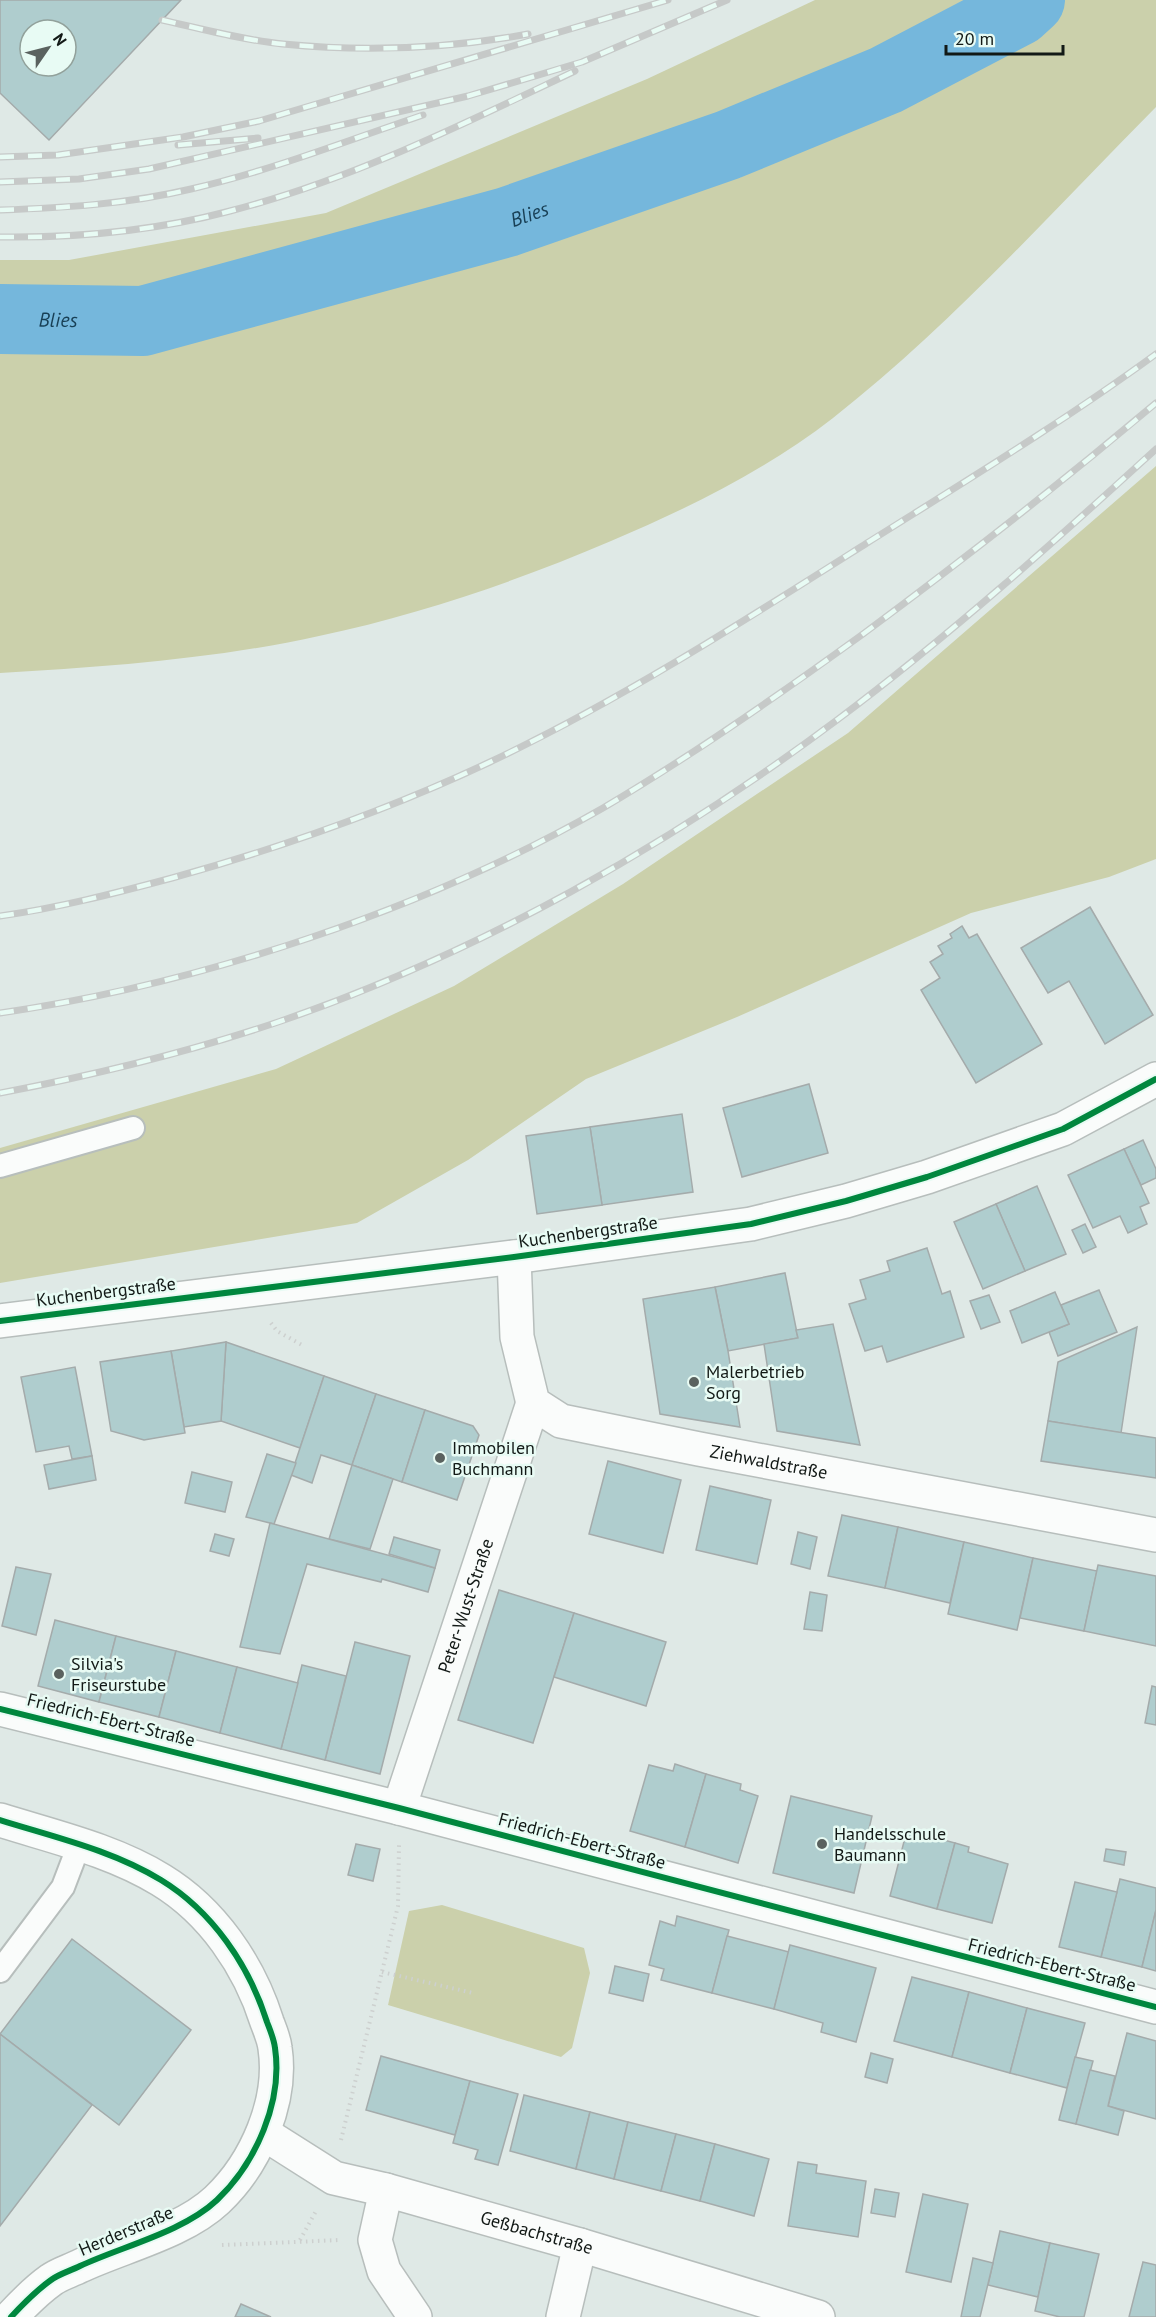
<svg xmlns="http://www.w3.org/2000/svg" width="1156" height="2317" viewBox="0 0 1156 2317" font-family="'PT Sans',sans-serif">
	<style>
		.green { fill: #cbd0ab }
		.lines { fill: none; stroke-linecap: round; stroke-linejoin: round }
		.river { stroke: #75b7dc; stroke-width: 70 }
		.building { fill: #afcdce; stroke: #a4abab; stroke-width: 1.5; fill-rule: evenodd }
		.service-casing { stroke: #b7bebc; stroke-width: 26 }
		.minor-casing { stroke: #b7bebc; stroke-width: 36 }
		.tertiary-casing { stroke: #b7bebc; stroke-width: 36 }
		.secondary-casing { stroke: #b7bebc; stroke-width: 36 }
		.path { stroke: #cdd0cf; stroke-width: 4; stroke-dasharray: 1.5 4.5; stroke-linecap: butt }
		.service { stroke: #fafcfb; stroke-width: 22 }
		.minor { stroke: #fafcfb; stroke-width: 33 }
		.tertiary { stroke: #fafcfb; stroke-width: 33 }
		.secondary { stroke: #fafcfb; stroke-width: 33 }
		.rail-casing { stroke: #c6c9c8; stroke-width: 7 }
		.rail { stroke: #e8fbf4; stroke-width: 4.5; stroke-dasharray: 14; stroke-linecap: butt }
		.cycleway-casing { stroke: #e8fbf4; stroke-width: 10 }
		.cycleway { stroke: #00873e; stroke-width: 6 }
		.poi-dot { fill: #5a625f; stroke: #e8fbf4; stroke-width: 2 }
		.labels { text-anchor: middle; stroke-width: 5; stroke-linejoin: round; paint-order: stroke }
		.street-label { font-size: 18px; fill: #121916; stroke: #e8fbf4 }
		.poi-label { font-size: 18px; fill: #121916; stroke: #e8fbf4; text-anchor: start }
		.water-label { font-size: 20px; font-style: italic; fill: #183f55; stroke: #e8fbf4 }
	</style>
	<rect width="100%" height="100%" fill="#dfe9e6"/>
	<g class="green">
		<path d="M815 0H1156V107C1051 213 951 325 833 418 766 470 689 508 611 541 515 582 421 614 319 636 215 659 106 667 0 673V260H69L326 213 647 79Z"/>
		<polygon points="1156,466 1156,859 1109,877 971,913 737,1017 586,1079 468,1160 357,1223 0,1283 0,1148 276,1069 454,986 623,884 848,733"/>
		<polygon points="442,1905 584,1948 590,1973 572,2048 561,2057 388,2005 409,1911"/>
	</g>
	<g class="lines">
		<path class="river" id="s1" d="M0 319 143 321 507 222 728 145 886 80 1018 11 1030 0"/>
	</g>
	<g class="building">
		<path d="M0 0H181L49 140 0 93ZM30 30H66V66H30Z"/>
		<polygon points="1090,907 1153,1015 1105,1044 1069,981 1048,993 1021,948"/>
		<polygon points="962,926 969,938 977,934 1042,1044 976,1083 921,990 940,978 930,962 943,954 938,946 952,938 950,934"/>
		<polygon points="809,1084 828,1153 742,1177 723,1108"/>
		<polygon points="682,1114 693,1192 602,1205 590,1127"/>
		<polygon points="590,1127 602,1205 537,1214 526,1136"/>
		<polygon points="1143,1140 1156,1169 1156,1178 1141,1185 1124,1149"/>
		<polygon points="1124,1149 1149,1203 1140,1207 1147,1224 1128,1233 1120,1216 1093,1228 1068,1175"/>
		<polygon points="1037,1186 1066,1254 1025,1271 996,1204"/>
		<polygon points="996,1204 1025,1271 983,1289 954,1222"/>
		<polygon points="1085,1224 1096,1247 1083,1253 1072,1230"/>
		<polygon points="927,1248 942,1294 950,1291 964,1337 887,1362 882,1346 865,1351 849,1304 866,1299 860,1280 890,1271 887,1261"/>
		<polygon points="785,1273 798,1338 728,1351 715,1287"/>
		<polygon points="715,1287 728,1351 740,1427 660,1414 643,1299"/>
		<polygon points="1099,1290 1117,1332 1058,1356 1049,1332 1069,1324 1061,1305"/>
		<polygon points="1055,1292 1069,1324 1022,1343 1010,1311"/>
		<polygon points="989,1295 1000,1322 981,1329 970,1301"/>
		<polygon points="833,1324 860,1445 777,1431 764,1344 798,1338 796,1330"/>
		<polygon points="1137,1327 1121,1433 1048,1421 1058,1362"/>
		<polygon points="226,1342 324,1376 300,1448 221,1421"/>
		<polygon points="226,1342 221,1421 184,1427 171,1351"/>
		<polygon points="171,1351 185,1433 144,1440 111,1431 100,1362"/>
		<polygon points="75,1367 92,1456 72,1459 69,1446 36,1452 21,1377"/>
		<polygon points="324,1376 376,1394 352,1465 321,1455 312,1483 291,1475"/>
		<polygon points="376,1394 425,1410 402,1482 352,1465"/>
		<polygon points="425,1410 473,1426 479,1435 457,1500 402,1482"/>
		<polygon points="1048,1421 1156,1438 1156,1478 1041,1461"/>
		<polygon points="267,1454 296,1463 274,1524 246,1517"/>
		<polygon points="92,1456 96,1480 49,1489 44,1465"/>
		<polygon points="608,1461 681,1480 663,1553 589,1534"/>
		<polygon points="352,1465 393,1479 370,1549 329,1539"/>
		<polygon points="192,1472 232,1482 225,1512 185,1503"/>
		<polygon points="710,1486 771,1500 757,1564 696,1550"/>
		<polygon points="842,1515 898,1527 885,1588 828,1576"/>
		<polygon points="270,1523 435,1568 428,1592 382,1579 381,1582 307,1564 280,1654 240,1647"/>
		<polygon points="898,1527 964,1542 950,1603 885,1588"/>
		<polygon points="798,1532 817,1537 810,1569 791,1564"/>
		<polygon points="215,1534 234,1539 229,1556 210,1551"/>
		<polygon points="394,1537 440,1550 435,1568 389,1554"/>
		<polygon points="964,1542 1033,1558 1017,1630 948,1614"/>
		<polygon points="1033,1558 1097,1571 1084,1631 1020,1618"/>
		<polygon points="1098,1565 1156,1576 1156,1646 1084,1631"/>
		<polygon points="16,1567 51,1574 36,1635 2,1626"/>
		<polygon points="499,1590 574,1613 533,1743 458,1720"/>
		<polygon points="810,1592 827,1595 822,1631 804,1629"/>
		<polygon points="574,1613 666,1642 646,1706 554,1677"/>
		<polygon points="55,1620 116,1636 99,1702 38,1686"/>
		<polygon points="116,1636 176,1651 159,1717 99,1702"/>
		<polygon points="355,1642 410,1656 380,1774 325,1760"/>
		<polygon points="176,1651 237,1667 220,1733 159,1717"/>
		<polygon points="302,1665 346,1676 325,1760 281,1749"/>
		<polygon points="237,1667 298,1683 281,1749 220,1733"/>
		<polygon points="1152,1686 1156,1687 1156,1725 1145,1723"/>
		<polygon points="675,1764 706,1774 685,1847 630,1831 649,1765 673,1771"/>
		<polygon points="706,1774 741,1784 740,1790 758,1796 738,1863 685,1847"/>
		<polygon points="791,1796 872,1816 854,1893 773,1873"/>
		<polygon points="907,1830 955,1843 937,1909 890,1896"/>
		<polygon points="955,1843 969,1847 968,1852 1008,1864 992,1923 937,1909"/>
		<polygon points="356,1844 380,1849 373,1881 348,1875"/>
		<polygon points="1106,1849 1126,1852 1124,1865 1104,1861"/>
		<polygon points="1120,1879 1156,1888 1156,1910 1142,1967 1101,1957"/>
		<polygon points="1075,1882 1117,1892 1101,1957 1059,1947"/>
		<polygon points="1156,1910 1156,1971 1142,1967"/>
		<polygon points="677,1916 729,1930 712,1993 661,1980 664,1969 649,1965 660,1921 675,1926"/>
		<polygon points="727,1936 789,1952 774,2009 712,1993"/>
		<polygon points="72,1939 191,2030 119,2125 0,2034"/>
		<polygon points="790,1945 876,1968 856,2042 821,2032 823,2023 774,2009"/>
		<polygon points="615,1966 649,1974 643,2001 609,1993"/>
		<polygon points="912,1977 969,1992 952,2057 894,2041"/>
		<polygon points="969,1992 1027,2008 1010,2073 952,2057"/>
		<polygon points="1027,2008 1085,2023 1067,2088 1010,2073"/>
		<polygon points="1127,2033 1156,2041 1156,2119 1108,2106"/>
		<polygon points="0,2034 92,2105 0,2226"/>
		<polygon points="871,2053 893,2059 887,2083 865,2077"/>
		<polygon points="381,2056 470,2081 455,2135 366,2110"/>
		<polygon points="1075,2057 1093,2061 1076,2124 1059,2120"/>
		<polygon points="1090,2070 1115,2076 1108,2106 1124,2111 1118,2135 1076,2124"/>
		<polygon points="470,2081 518,2094 498,2165 475,2159 478,2150 453,2143"/>
		<polygon points="524,2095 590,2112 576,2169 510,2151"/>
		<polygon points="590,2112 628,2122 614,2179 576,2169"/>
		<polygon points="628,2122 676,2134 661,2191 614,2179"/>
		<polygon points="676,2134 715,2144 700,2201 661,2191"/>
		<polygon points="715,2144 769,2159 754,2216 700,2201"/>
		<polygon points="798,2162 817,2165 816,2173 866,2181 858,2237 788,2226"/>
		<polygon points="875,2189 899,2193 895,2217 871,2213"/>
		<polygon points="923,2194 968,2204 951,2282 906,2272"/>
		<polygon points="1000,2231 1050,2243 1038,2297 988,2285"/>
		<polygon points="1050,2243 1099,2254 1084,2317 1060,2317 1035,2311"/>
		<polygon points="973,2258 993,2263 980,2317 961,2317"/>
		<polygon points="1143,2262 1156,2265 1156,2317 1129,2317"/>
		<polygon points="241,2304 271,2317 235,2317"/>
	</g>
	<g class="lines">
		<defs>
			<g id="service">
				<polyline points="0,1166 133,1128"/>
				<polyline points="0,1971 63,1887 79,1845"/>
			</g>
			<g id="minor">
				<path id="s2" d="M514 1257 517 1337 533 1403 561 1421 699 1449 1156 1535"/>
				<polyline points="0,1709 399,1808 1156,2007"/>
				<path id="s3" d="M399 1808 533 1403"/>
				<path id="s4" d="M263 2133 334 2178 386 2190 580 2245 818 2317"/>
				<polyline points="386,2190 375,2240 384,2271 415,2317"/>
				<polyline points="563,2317 580,2245"/>
			</g>
			<path id="tertiary" d="M0 1820C54 1837 112 1850 161 1880 212 1911 249 1965 267 2022 270 2030 274 2039 275 2048 283 2101 256 2163 217 2200 183 2232 123 2246 80 2266 70 2271 59 2274 51 2280 37 2290 23 2304 11 2317"/>
			<polyline id="secondary" points="0,1321 514,1257 751,1224 846,1201 927,1177 1063,1129 1156,1079"/>
		</defs>
		<use href="#service" class="service-casing"/>
		<use href="#minor" class="minor-casing"/>
		<use href="#tertiary" class="tertiary-casing"/>
		<use href="#secondary" class="secondary-casing"/>
		<g class="path">
			<polyline points="271,1323 277,1331 302,1345"/>
			<polyline points="382,1972 473,1993"/>
			<polyline points="341,2140 398,1906 399,1845"/>
			<polyline points="300,2240 316,2211"/>
			<polyline points="222,2245 340,2240"/>
		</g>
		<use href="#service" class="service"/>
		<use href="#minor" class="minor"/>
		<use href="#tertiary" class="tertiary"/>
		<use href="#secondary" class="secondary"/>
		<defs>
			<g id="rail">
				<path d="M162 20C202 29 243 40 283 44 365 52 446 49 528 34"/>
				<polyline points="178,145 258,138"/>
				<polyline points="0,157 58,155 183,137 259,121 668,0"/>
				<polyline points="0,182 79,179 149,169 468,96 582,62 727,0"/>
				<path d="M0 210C64 208 128 204 191 189 270 171 346 141 423 115"/>
				<path d="M0 237C77 238 155 231 230 211 351 180 463 124 575 71"/>
				<path d="M0 916C58 908 116 893 172 878 280 848 388 810 490 762 621 700 744 621 867 543 964 482 1063 422 1156 354"/>
				<path d="M0 1013C201 984 427 909 603 808 693 755 779 695 863 634 963 560 1061 483 1156 403"/>
				<path d="M0 1093C95 1075 189 1052 281 1021 479 953 670 845 837 720 949 636 1053 543 1156 449"/>
			</g>
		</defs>
		<use href="#rail" class="rail-casing"/>
		<use href="#rail" class="rail"/>
		<defs>
			<g id="cycleway">
				<polyline points="0,1321 514,1257 751,1224 846,1201 927,1177 1063,1129 1156,1079"/>
				<polyline points="0,1709 399,1808 1156,2007"/>
				<path d="M0 1820C54 1837 112 1850 161 1880 212 1911 249 1965 267 2022 270 2030 274 2039 275 2048 283 2101 256 2163 217 2200 183 2232 123 2246 80 2266 70 2271 59 2274 51 2280 37 2290 23 2304 11 2317"/>
			</g>
		</defs>
		<use href="#cycleway" class="cycleway-casing"/>
		<use href="#cycleway" class="cycleway"/>
	</g>
	<g class="poi-dot">
		<circle cx="694" cy="1382" r="6"/>
		<circle cx="440" cy="1458" r="6"/>
		<circle cx="59" cy="1674" r="6"/>
		<circle cx="822" cy="1844" r="6"/>
	</g>
	<g class="labels">
		<g class="street-label">
			<text transform="translate(588 1232) rotate(-8)" y="6">Kuchenbergstraße</text>
			<text transform="translate(106 1292) rotate(-7)" y="6">Kuchenbergstraße</text>
			<text dy="6" stroke="none"><textPath href="#s2" startOffset="393">Ziehwaldstraße</textPath></text>
			<text dy="6" stroke="none"><textPath href="#s3" startOffset="213">Peter-Wust-Straße</textPath></text>
			<text transform="translate(111 1720) rotate(14)" y="6">Friedrich-Ebert-Straße</text>
			<text transform="translate(582 1841) rotate(15)" y="6">Friedrich-Ebert-Straße</text>
			<text transform="translate(1052 1965) rotate(14)" y="6">Friedrich-Ebert-Straße</text>
			<text transform="translate(126 2231) rotate(-23)" y="6">Herderstraße</text>
			<text dy="6" stroke="none"><textPath href="#s4" startOffset="294">Geßbachstraße</textPath></text>
		</g>
		<g class="poi-label">
			<text x="706" y="1378">Malerbetrieb<tspan x="706" dy="21">Sorg</tspan></text>
			<text x="452" y="1454">Immobilen<tspan x="452" dy="21">Buchmann</tspan></text>
			<text x="71" y="1670">Silvia's<tspan x="71" dy="21">Friseurstube</tspan></text>
			<text x="834" y="1840">Handelsschule<tspan x="834" dy="21">Baumann</tspan></text>
		</g>
		<g class="water-label">
			<text dy="7" stroke="none"><textPath href="#s1" startOffset="544">Blies</textPath></text>
			<text dy="7" stroke="none"><textPath href="#s1" startOffset="58">Blies</textPath></text>
		</g>
	</g>
	<g transform="translate(48 48) rotate(55)"><circle r="28" fill="#e8fbf4" stroke="#92a19b" stroke-width="1.5"/>
	<path d="M0-4.5L10 22L0 15L-10 22Z" fill="#5a625f"/>
	<text y="-9" font-size="16" font-weight="bold" text-anchor="middle" fill="#121916">N</text>
	</g>
	<path d="M946 45v9h117v-9" fill="none" stroke="#121916" stroke-width="3"/>
	<text x="955" y="45" font-size="18" fill="#121916" stroke="#e8fbf4" stroke-width="4.5" paint-order="stroke">20 m</text>
</svg>
